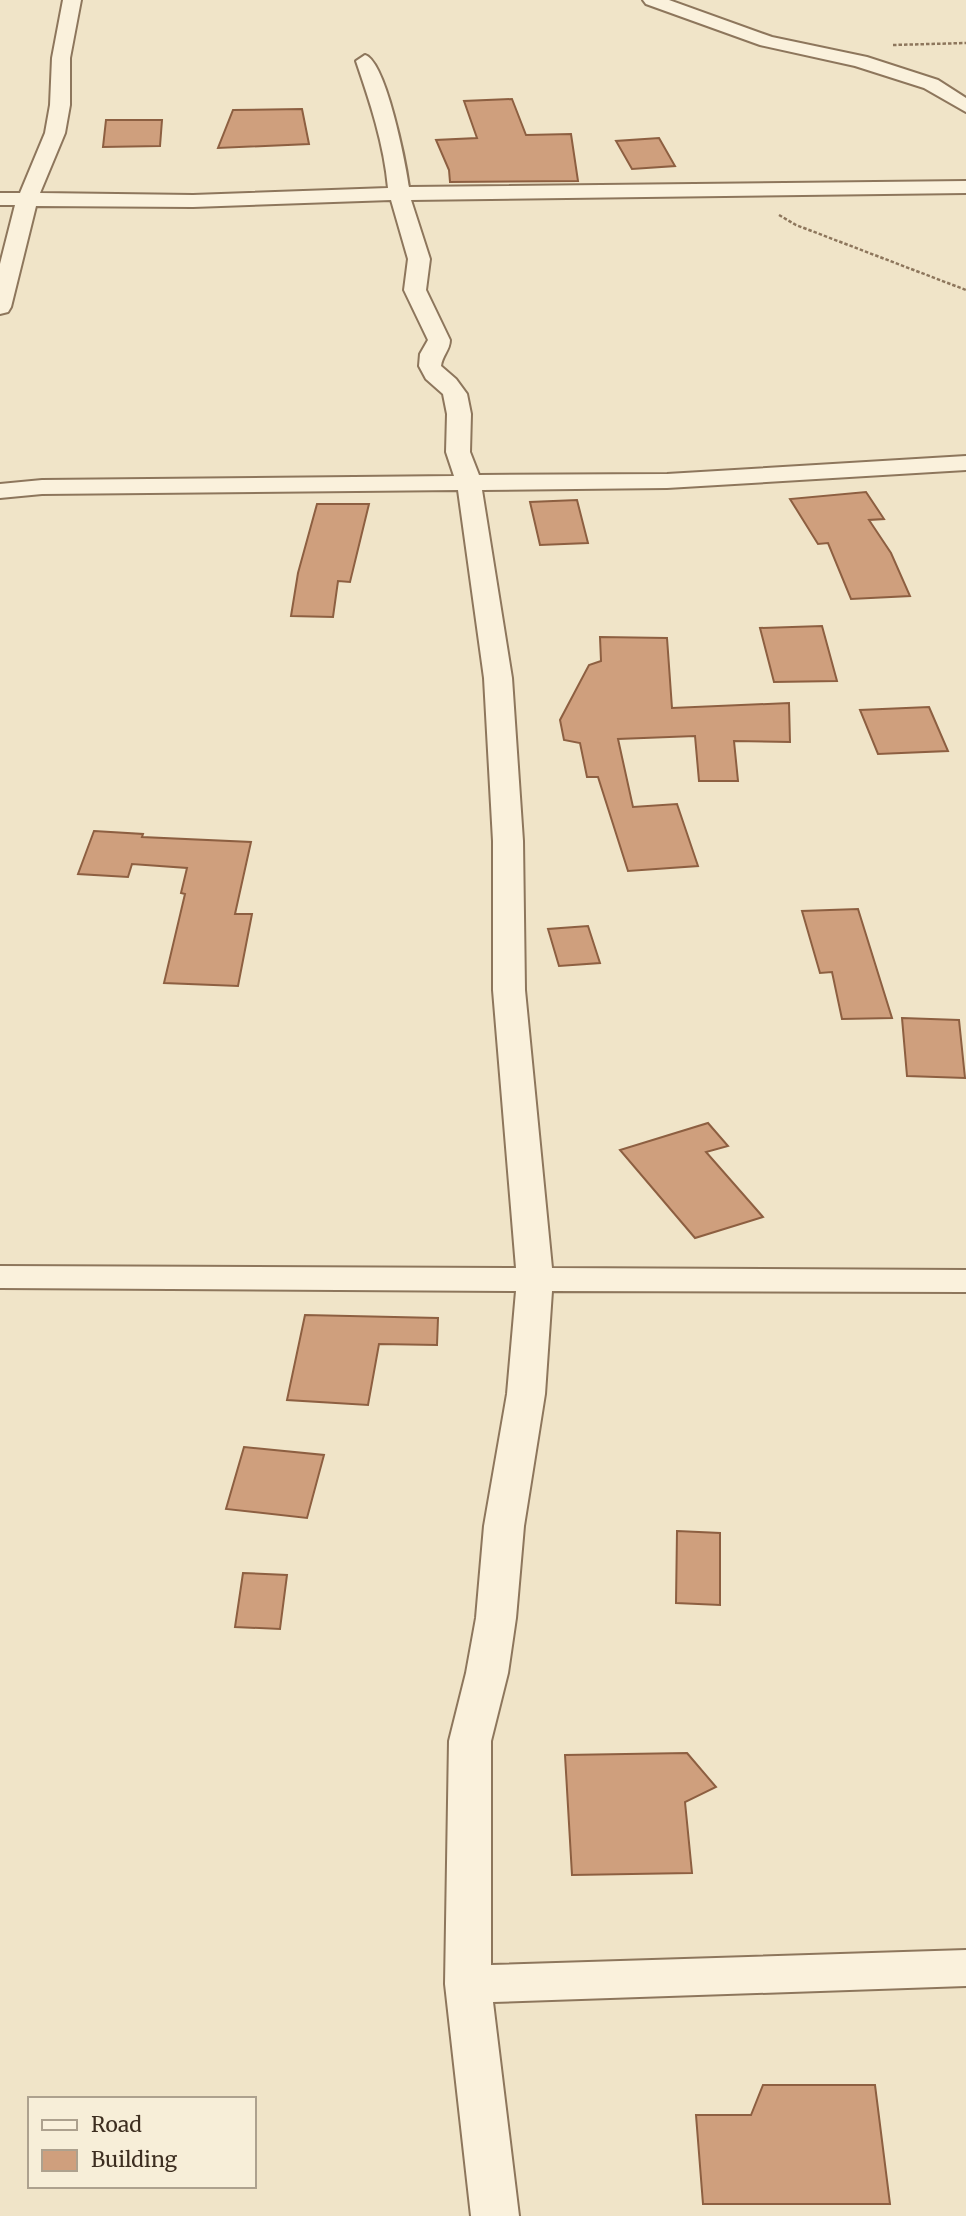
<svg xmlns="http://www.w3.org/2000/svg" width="966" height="2216" viewBox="0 0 966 2216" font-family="Merriweather,serif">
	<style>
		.building { fill: #cf9f7d; stroke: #8d5f41; stroke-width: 2 }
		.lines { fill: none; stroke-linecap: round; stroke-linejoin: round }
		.minor-casing { stroke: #8d765c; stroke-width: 4 }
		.path { stroke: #8d765c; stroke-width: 2.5; stroke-dasharray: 3.5 2; stroke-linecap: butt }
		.minor { fill: #faf1dc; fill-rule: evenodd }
	</style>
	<rect width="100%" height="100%" fill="#f0e4c8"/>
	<g class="building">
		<polygon points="512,99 526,135 571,134 578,181 450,182 449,170 436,140 477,138 464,101"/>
		<polygon points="302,109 309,144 218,148 233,110"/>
		<polygon points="106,120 162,120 160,146 103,147"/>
		<polygon points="659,138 675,166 632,169 616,141"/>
		<polygon points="866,492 884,519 869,520 891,553 910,596 851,599 828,543 818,544 790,499"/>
		<polygon points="577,500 588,543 540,545 530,502"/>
		<polygon points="317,504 369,504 350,582 338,581 333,617 291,616 298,573"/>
		<polygon points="822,626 837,681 774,682 760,628"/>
		<polygon points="600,637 667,638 672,708 789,703 790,742 734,741 738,781 699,781 695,736 618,739 633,807 677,804 698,866 628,871 598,777 587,777 580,743 564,740 560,720 589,665 601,661"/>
		<polygon points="929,707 948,751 878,754 860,710"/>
		<polygon points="94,831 143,834 142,837 251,842 235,914 252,914 238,986 164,983 185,894 181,893 187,868 132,864 128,877 78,874"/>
		<polygon points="858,909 892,1018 842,1019 832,972 820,973 802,911"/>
		<polygon points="588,926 600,963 559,966 548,929"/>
		<polygon points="902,1018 959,1020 965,1078 907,1076"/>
		<polygon points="708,1123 728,1146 706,1152 763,1217 695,1238 620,1150"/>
		<polygon points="305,1315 438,1318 437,1345 379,1344 368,1405 287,1400"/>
		<polygon points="244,1447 324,1455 307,1518 226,1509"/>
		<polygon points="677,1531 720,1533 720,1605 676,1603"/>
		<polygon points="243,1573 287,1575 280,1629 235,1627"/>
		<polygon points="687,1753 716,1787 685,1802 692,1873 572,1875 565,1755"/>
		<polygon points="763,2085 875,2085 890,2204 703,2204 696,2115 751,2115"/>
	</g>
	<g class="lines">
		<defs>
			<g id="minor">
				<path d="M63 0H81L70 58V105L65 133 40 193 193 195 388 188C384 144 370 102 356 61L365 55C386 61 406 165 409 187L966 181V193L411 200 430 259 426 290 450 340C450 350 442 356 441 366L456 379 467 394 471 414 470 452 479 475 667 474 966 456V470L667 488 482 490 512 678 523 841 525 990 552 1268 966 1270V1292L552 1291 545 1394 524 1526 516 1618 508 1673 491 1741V1965L966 1950V1986L493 2002 519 2216H471L445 1984 449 1741 466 1673 476 1618 484 1526 507 1394 516 1291 0 1288V1266L516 1268 493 990V841L484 678 458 490 42 494 0 498V484L42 480 454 476 446 452 447 414 443 394 426 379 419 366 420 354 428 340 404 290 408 259 391 200 193 207 36 206 11 307 8 312 0 314V264L15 205H0V193H20L45 133 50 105 52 58Z"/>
				<polygon points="643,0 669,0 772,37 867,57 938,80 966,98 966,112 924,88 855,66 760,45 646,4"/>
			</g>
		</defs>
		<use href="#minor" class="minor-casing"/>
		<g class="path">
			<polyline points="893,45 966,43"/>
			<polyline points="779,215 796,225 966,290"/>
		</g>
		<use href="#minor" class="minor"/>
	</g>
	<rect x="28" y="2097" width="228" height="91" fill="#f7eed8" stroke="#ada18e" stroke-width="2"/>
	<rect x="42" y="2120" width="35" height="10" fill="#faf1dc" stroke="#ada18e" stroke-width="2"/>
	<text x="91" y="2132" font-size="21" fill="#3d2e20">Road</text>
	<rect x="42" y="2150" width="35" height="21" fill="#cf9f7d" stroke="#ada18e" stroke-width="2"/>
	<text x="91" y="2167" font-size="21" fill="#3d2e20">Building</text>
</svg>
